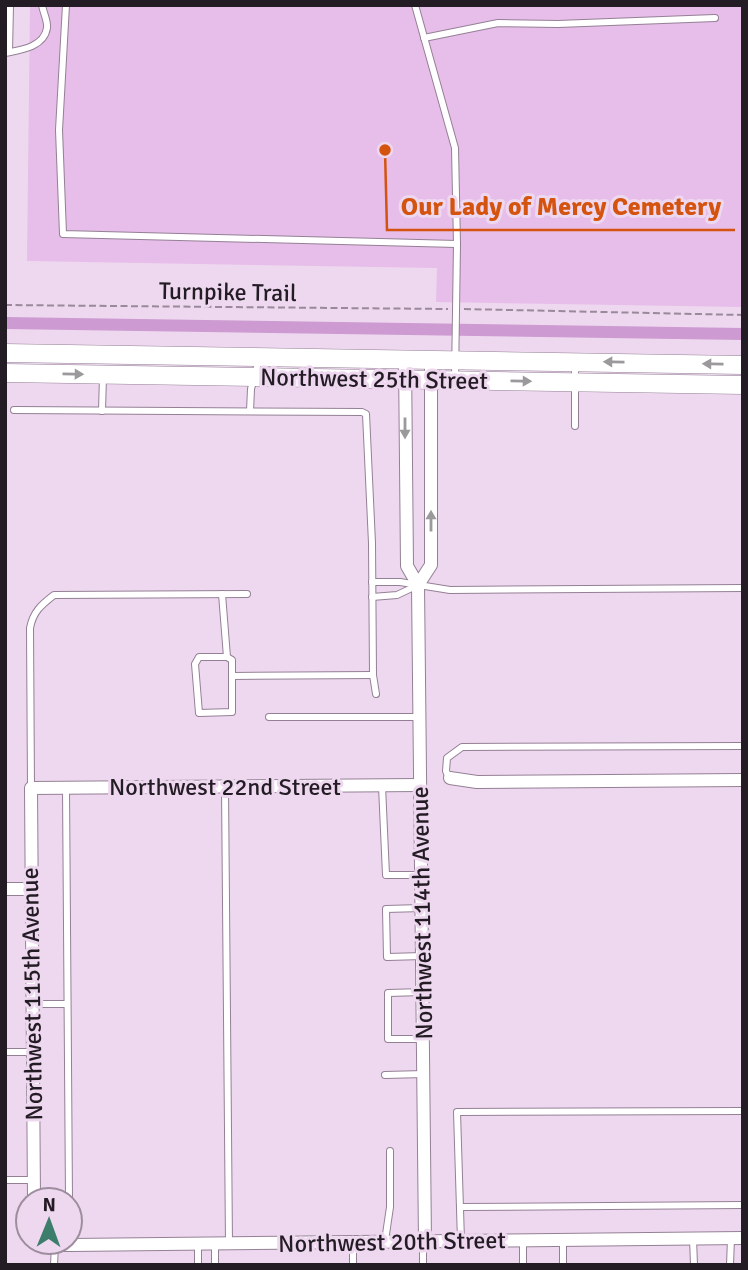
<svg xmlns="http://www.w3.org/2000/svg" width="748" height="1270" viewBox="0 0 748 1270" font-family="Signika,sans-serif">
	<style>
		.green { fill: #e7bdea }
		.lines { fill: none; stroke-linecap: round; stroke-linejoin: round }
		.canal { stroke: #cd9ad1; stroke-width: 12 }
		.lane-casing { stroke: #948095; stroke-width: 8 }
		.street-casing { stroke: #948095; stroke-width: 14 }
		.secondary-casing { stroke: #948095; stroke-width: 19 }
		.path { stroke: #99899a; stroke-width: 2; stroke-dasharray: 7 3.5; stroke-linecap: butt }
		.lane { stroke: #fff; stroke-width: 6 }
		.street { stroke: #fff; stroke-width: 12 }
		.secondary { stroke: #fff; stroke-width: 18 }
		.oneway { fill: #9c999c }
		.labels { text-anchor: middle; stroke-width: 6; stroke-linejoin: round; paint-order: stroke }
		.street-label { font-size: 24px; fill: #241c24; stroke: #eed8ef }
		.leader { fill: none; stroke: #d4530e; stroke-width: 2.5 }
		.callout-dot { fill: #d4530e; stroke: #eed8ef; stroke-width: 2.5 }
		.callout-label { font-size: 26px; text-anchor: middle; font-weight: bold; fill: #d4530e; stroke: #eed8ef; stroke-width: 6; stroke-linejoin: round; paint-order: stroke }
	</style>
	<rect width="100%" height="100%" fill="#eed8ef"/>
	<polygon class="green" points="30,5 743,5 743,307 436,302 437,268 27,261"/>
	<g class="lines">
		<polyline class="canal" points="5,323 743,334"/>
		<defs>
			<g id="lane">
				<polyline points="66,5 59,130 63,234 457,244"/>
				<polyline points="415,5 455,148 457,244 455,379"/>
				<polyline points="424,38 498,23 558,24 715,18"/>
				<polyline points="9,52 10,5"/>
				<path d="M5 53C21 50 44 47 47 28 48 21 43 12 42 5"/>
				<polyline points="14,410 362,412 366,414 372,543 373,675 376,694"/>
				<polyline points="102,411 103,376"/>
				<polyline points="250,411 251,389 259,359"/>
				<polyline points="575,426 575,365"/>
				<polyline points="372,582 400,582 450,590 743,588"/>
				<polyline points="222,594 227,657 199,657 195,664 199,713 232,712 232,676 373,675"/>
				<polyline points="372,597 397,595 416,586"/>
				<polyline points="227,657 232,660 232,676"/>
				<polyline points="269,717 419,717"/>
				<polyline points="449,778 446,771 447,758 462,747 743,746"/>
				<polyline points="382,786 386,875 421,875"/>
				<path d="M31 788 30 628C33 612 41 605 54 595L247 594"/>
				<polyline points="66,788 69,1200"/>
				<polyline points="225,788 229,1244"/>
				<polyline points="422,908 386,909 387,957 423,956"/>
				<polyline points="423,992 388,993 388,1039 423,1039"/>
				<polyline points="33,1004 67,1004"/>
				<polyline points="5,1052 34,1052"/>
				<polyline points="385,1075 424,1074"/>
				<polyline points="5,1180 34,1180"/>
				<polyline points="460,1207 743,1205"/>
				<polyline points="693,1238 694,1265"/>
				<polyline points="563,1240 563,1265"/>
				<polyline points="385,1241 390,1207 390,1151"/>
				<polyline points="461,1241 457,1112 743,1111"/>
				<polyline points="523,1241 523,1265"/>
				<polyline points="353,1243 353,1265"/>
				<polyline points="198,1244 198,1265"/>
				<polyline points="54,1265 55,1245"/>
				<polyline points="215,1265 215,1244"/>
				<polyline points="423,1265 423,1242"/>
				<polyline points="730,1265 731,1238"/>
			</g>
			<g id="street">
				<polyline points="405,360 407,566 418,585 425,1242"/>
				<polyline points="418,585 431,565 431,360"/>
				<polyline points="450,778 477,782 743,780"/>
				<polyline points="5,889 30,889"/>
				<polyline points="34,1200 31,788 420,785"/>
				<polyline points="43,1242 49,1245 70,1245 743,1238"/>
			</g>
			<g id="secondary">
				<polyline points="5,353 743,365"/>
				<polyline points="5,373 743,385"/>
			</g>
		</defs>
		<use href="#lane" class="lane-casing"/>
		<use href="#street" class="street-casing"/>
		<use href="#secondary" class="secondary-casing"/>
		<g class="path">
			<polyline points="5,305 448,309"/>
			<polyline points="464,309 743,315"/>
		</g>
		<use href="#lane" class="lane"/>
		<use href="#street" class="street"/>
		<use href="#secondary" class="secondary"/>
	</g>
	<defs><path id="oneway-solid" d="M-6-.8H1V-3.2L6.5 0L1 3.2V.8H-6Z" transform="scale(1.75)"/></defs>
	<g class="oneway">
		<use href="#oneway-solid" transform="translate(614 362) rotate(-179)"/>
		<use href="#oneway-solid" transform="translate(713 364) rotate(-179)"/>
		<use href="#oneway-solid" transform="translate(73 374) rotate(1)"/>
		<use href="#oneway-solid" transform="translate(521 381) rotate(1)"/>
		<use href="#oneway-solid" transform="translate(405 428) rotate(90)"/>
		<use href="#oneway-solid" transform="translate(431 521) rotate(-90)"/>
	</g>
	<g class="labels">
		<g class="street-label">
			<text transform="translate(228 292) rotate(1)" y="8">Turnpike Trail</text>
			<text transform="translate(374 379) rotate(1)" y="8">Northwest 25th Street</text>
			<text x="225" y="795">Northwest 22nd Street</text>
			<text transform="translate(422 913) rotate(-91)" y="8">Northwest 114th Avenue</text>
			<text transform="translate(32 994) rotate(-91)" y="8">Northwest 115th Avenue</text>
			<text transform="translate(392 1242) rotate(-1)" y="8">Northwest 20th Street</text>
		</g>
	</g>
	<path class="leader" d="M385 150L387 230H735"/>
	<circle class="callout-dot" cx="385" cy="150" r="7"/>
	<g class="callout-label">
		<text x="561" y="215">Our Lady of Mercy Cemetery</text>
	</g>
	<rect width="748" height="1270" fill="none" stroke="#241c24" stroke-width="14"/>
	<g transform="translate(49 1221) rotate(1)"><circle r="33" fill="#eed8ef" stroke="#9d8d9e" stroke-width="2"/>
	<path d="M0-5L12 26L0 18L-12 26Z" fill="#3d7d6c"/>
	<text y="-10" font-size="19" font-weight="bold" text-anchor="middle" fill="#241c24">N</text>
	</g>
</svg>
